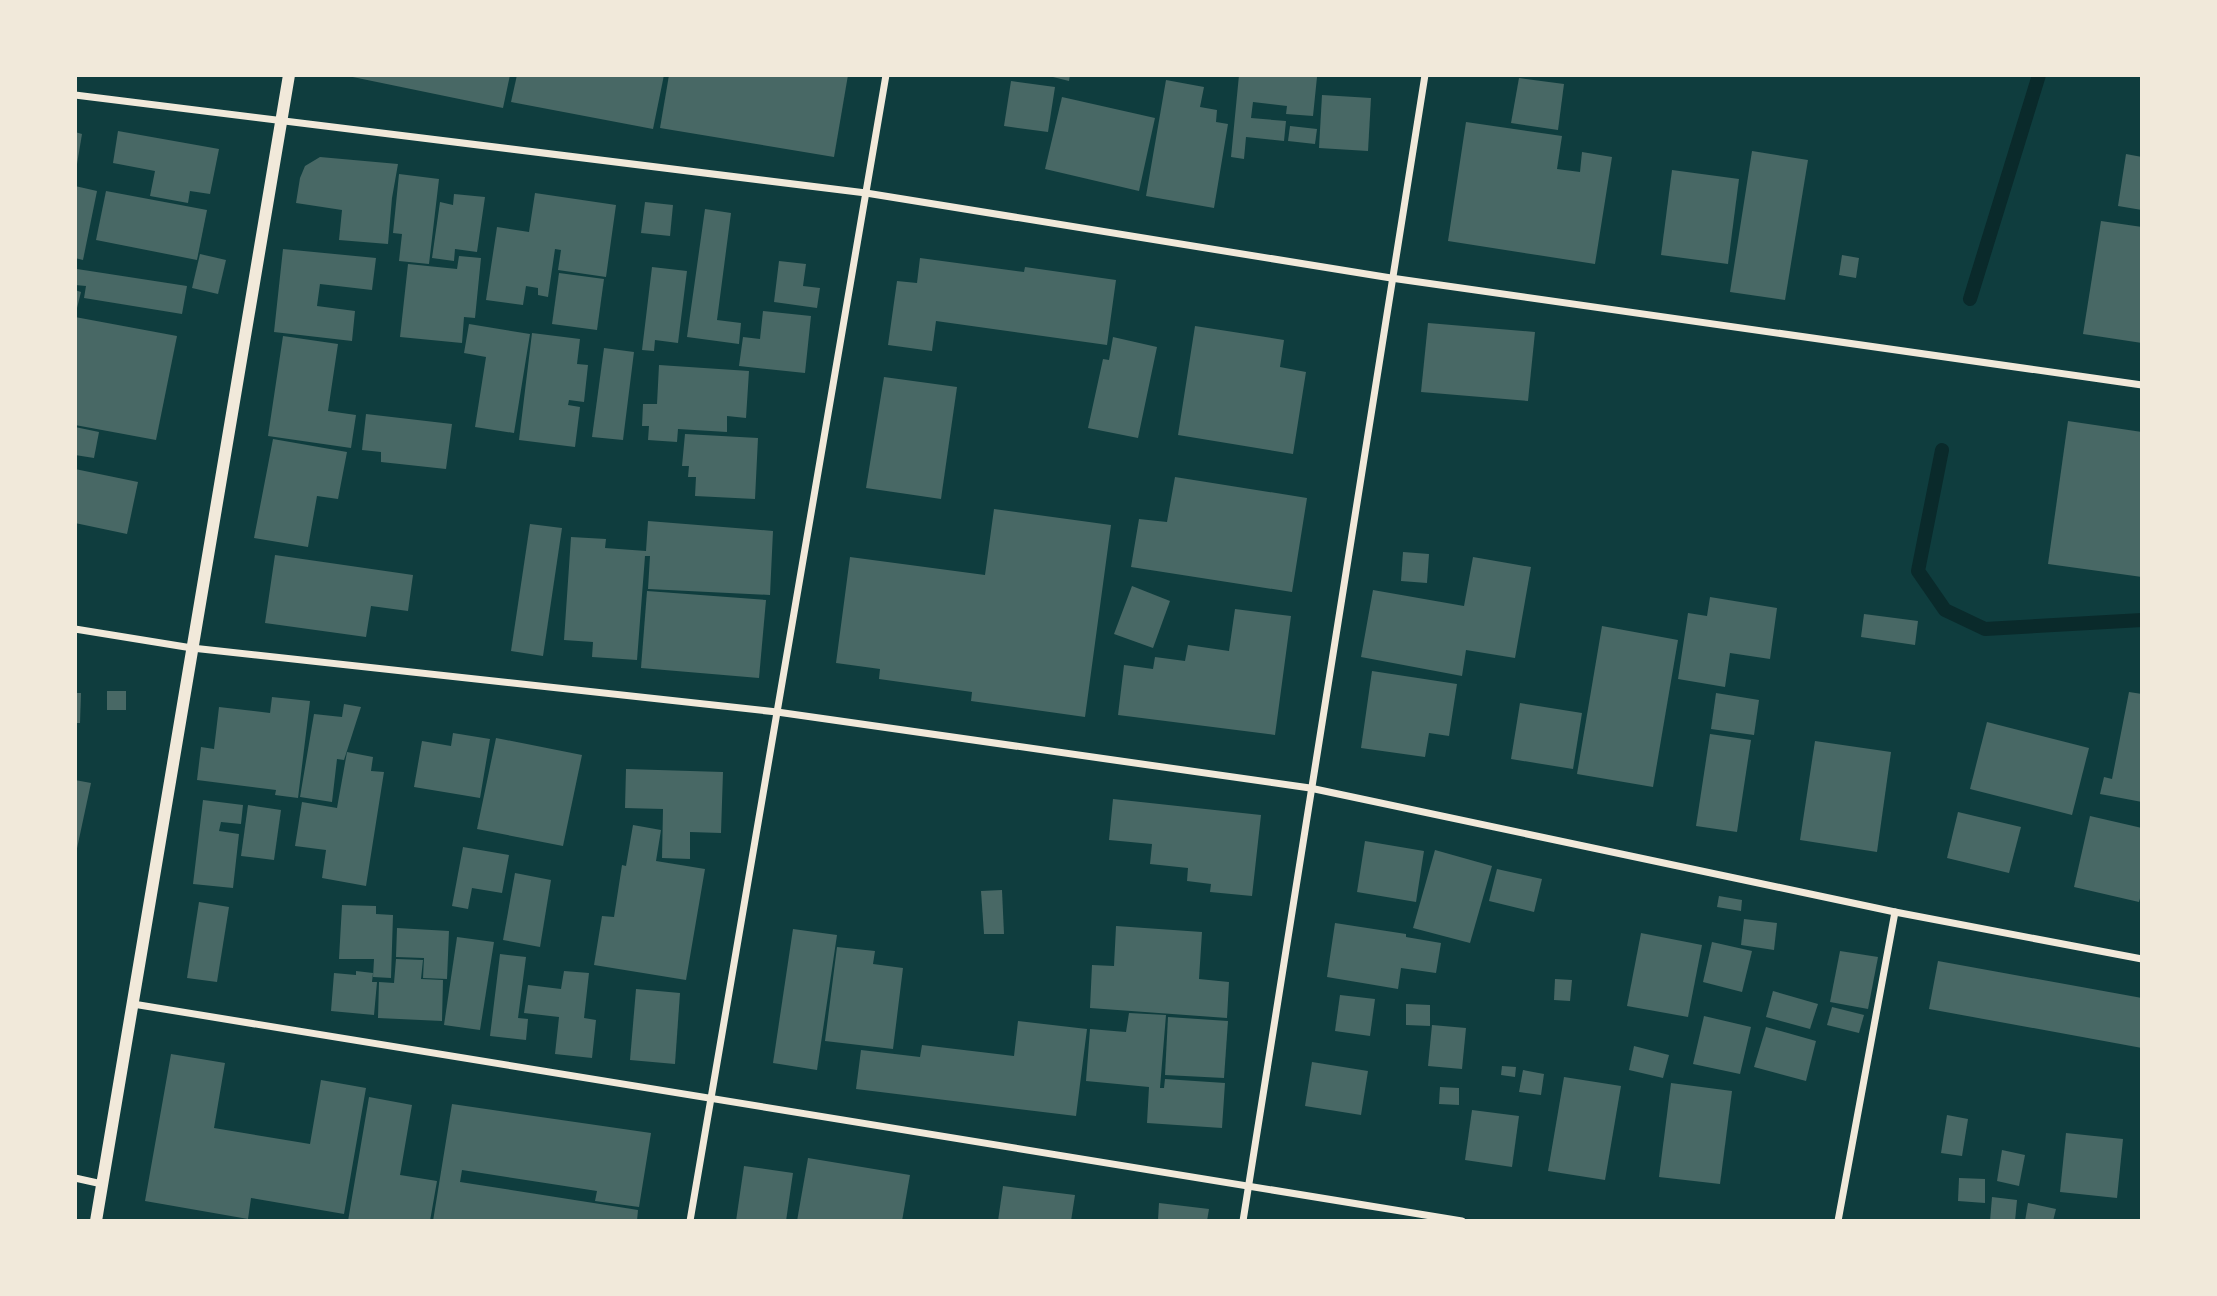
<svg xmlns="http://www.w3.org/2000/svg" width="2217" height="1296" viewBox="0 0 2217 1296" font-family="'Open Sans',sans-serif">
	<style>
		.lines { fill: none; stroke-linecap: round; stroke-linejoin: round }
		.stream { stroke: #0a2a2b; stroke-width: 14 }
		.building { fill: #486865 }
		.minor { stroke: #f1e9da; stroke-width: 7 }
		.tertiary { stroke: #f1e9da; stroke-width: 12 }
	</style>
	<rect width="100%" height="100%" fill="#0f3d3e"/>
	<g class="lines">
		<g class="stream">
			<polyline points="1970,299 2039,75"/>
			<polyline points="1942,450 1918,571 1945,610 1985,629 2142,620"/>
		</g>
	</g>
	<g class="building">
		<polygon points="343,75 510,75 503,108"/>
		<polygon points="517,75 664,75 653,129 511,102"/>
		<polygon points="669,75 848,75 834,157 660,128"/>
		<polygon points="1045,75 1070,75 1069,81"/>
		<polygon points="1239,75 1317,77 1313,116 1286,114 1287,106 1253,102 1251,118 1286,121 1284,141 1246,137 1244,159 1231,157"/>
		<polygon points="1519,78 1564,84 1558,130 1511,123"/>
		<polygon points="1166,80 1204,87 1200,107 1217,110 1216,122 1228,124 1214,208 1146,196"/>
		<polygon points="1011,81 1055,87 1048,132 1004,126"/>
		<polygon points="1322,95 1371,98 1368,151 1319,148"/>
		<polygon points="1062,97 1155,118 1139,191 1045,169"/>
		<polygon points="1466,122 1562,136 1557,169 1580,172 1582,152 1612,157 1595,264 1448,241"/>
		<polygon points="1290,126 1317,129 1315,144 1288,141"/>
		<polygon points="118,131 219,149 210,194 190,191 188,203 150,196 155,171 113,163"/>
		<polygon points="75,132 82,134 77,164 75,163"/>
		<polygon points="1752,151 1808,160 1785,300 1730,292"/>
		<polygon points="2126,154 2142,157 2142,210 2118,206"/>
		<polygon points="320,157 398,164 392,198 388,244 339,240 342,210 296,203 300,178 305,166"/>
		<polygon points="1672,170 1739,179 1728,264 1661,255"/>
		<polygon points="399,174 439,179 429,264 399,261 402,234 393,233"/>
		<polygon points="75,186 97,191 83,260 75,258"/>
		<polygon points="106,191 207,210 197,260 96,240"/>
		<polygon points="535,193 616,205 606,277 558,270 561,250 555,249 548,297 538,295 538,288 526,286 523,305 486,300 497,227 529,232"/>
		<polygon points="454,194 485,197 477,252 455,249 454,261 432,258 440,202 453,205"/>
		<polygon points="645,202 673,205 670,236 641,233"/>
		<polygon points="705,209 731,213 717,320 741,323 739,344 687,337"/>
		<polygon points="2101,221 2142,227 2142,343 2083,334"/>
		<polygon points="283,249 376,258 372,290 320,284 317,306 355,311 352,341 274,332"/>
		<polygon points="200,254 226,260 218,294 192,288"/>
		<polygon points="1842,255 1859,258 1856,278 1839,275"/>
		<polygon points="459,256 481,258 475,318 464,317 462,343 400,337 408,264 457,269"/>
		<polygon points="920,258 1024,272 1025,267 1116,280 1107,345 936,321 932,351 888,345 897,281 917,283"/>
		<polygon points="779,261 806,264 803,286 820,288 817,308 774,302"/>
		<polygon points="652,267 687,271 678,343 655,340 654,351 642,350"/>
		<polygon points="77,269 187,286 182,314 84,298 86,286 75,285"/>
		<polygon points="559,273 604,279 597,330 552,324"/>
		<polygon points="75,290 81,292 76,312 75,312"/>
		<polygon points="763,311 811,316 805,373 739,366 743,337 760,339"/>
		<polygon points="75,317 177,336 156,440 75,425"/>
		<polygon points="1428,323 1535,332 1528,401 1421,392"/>
		<polygon points="469,324 530,334 514,433 475,427 486,357 464,353"/>
		<polygon points="1195,326 1284,340 1280,367 1306,372 1293,454 1178,435"/>
		<polygon points="532,333 580,339 577,364 588,365 584,402 569,400 568,405 580,407 575,447 519,440"/>
		<polygon points="283,336 338,344 328,411 356,415 351,448 268,436"/>
		<polygon points="1113,337 1157,347 1138,438 1088,428 1103,359 1109,360"/>
		<polygon points="604,348 634,352 623,440 592,437"/>
		<polygon points="659,365 749,371 746,418 727,416 727,432 678,429 677,442 648,440 649,426 642,426 643,404 657,404"/>
		<polygon points="884,377 957,387 941,499 866,488"/>
		<polygon points="366,414 452,424 446,469 381,462 381,452 362,450"/>
		<polygon points="2068,421 2142,432 2142,577 2048,564"/>
		<polygon points="75,427 99,432 94,458 75,455"/>
		<polygon points="685,434 758,438 755,499 695,496 696,477 688,477 689,466 682,466"/>
		<polygon points="273,439 347,452 338,499 317,496 308,547 254,538"/>
		<polygon points="75,469 138,482 127,534 75,523"/>
		<polygon points="1175,477 1307,498 1292,592 1131,567 1139,519 1167,522"/>
		<polygon points="994,509 1111,525 1085,717 971,701 972,692 879,679 880,669 836,663 850,557 985,575"/>
		<polygon points="648,521 773,531 770,595 648,589 650,556 645,556 637,660 592,657 593,642 564,640 571,537 606,539 605,548 646,551"/>
		<polygon points="530,524 562,528 543,656 511,651"/>
		<polygon points="1403,552 1429,554 1427,583 1401,581"/>
		<polygon points="275,555 413,575 408,611 371,606 366,637 265,623"/>
		<polygon points="1473,557 1531,567 1515,658 1466,650 1462,676 1361,657 1373,590 1464,606"/>
		<polygon points="1132,586 1170,601 1153,648 1114,634"/>
		<polygon points="647,591 766,600 759,678 641,668"/>
		<polygon points="1710,597 1777,608 1770,659 1730,653 1725,687 1678,679 1688,613 1707,616"/>
		<polygon points="1235,609 1291,616 1275,735 1118,715 1124,665 1153,669 1155,657 1185,661 1188,645 1229,651"/>
		<polygon points="1864,614 1918,621 1915,645 1861,637"/>
		<polygon points="1602,626 1678,640 1653,787 1577,774"/>
		<polygon points="1372,671 1457,684 1449,736 1429,733 1425,757 1361,748"/>
		<rect x="107" y="691" width="19" height="19"/>
		<polygon points="2129,692 2142,694 2142,802 2100,794 2104,777 2112,779"/>
		<polygon points="75,693 81,693 80,723 75,723"/>
		<polygon points="1716,693 1759,700 1754,735 1711,729"/>
		<polygon points="272,697 310,701 298,798 275,795 276,790 197,780 201,747 214,749 219,707 270,713"/>
		<polygon points="1520,703 1582,713 1573,769 1511,759"/>
		<polygon points="344,704 361,707 344,760 337,759 332,802 300,797 314,714 342,717"/>
		<polygon points="1987,722 2089,748 2072,815 1970,789"/>
		<polygon points="453,733 490,739 480,798 414,787 422,741 451,746"/>
		<polygon points="1710,734 1751,740 1737,832 1696,826"/>
		<polygon points="496,738 582,755 563,846 477,829"/>
		<polygon points="1815,741 1891,752 1877,852 1800,840"/>
		<polygon points="347,752 373,757 371,771 384,772 366,886 322,878 326,850 295,846 302,802 337,808"/>
		<polygon points="626,769 723,772 721,833 690,832 690,859 662,858 663,809 625,808"/>
		<polygon points="75,780 91,783 76,853 75,853"/>
		<polygon points="1113,799 1261,815 1252,896 1210,892 1211,884 1187,881 1188,868 1150,864 1152,844 1109,840"/>
		<polygon points="203,800 243,805 241,824 221,822 219,831 239,834 233,888 193,884"/>
		<polygon points="248,805 281,810 274,860 241,856"/>
		<polygon points="1958,812 2021,827 2009,873 1947,858"/>
		<polygon points="2090,816 2142,828 2142,891 2139,902 2074,887"/>
		<polygon points="633,825 661,830 656,861 705,869 686,980 594,965 602,916 614,917 622,865 626,866"/>
		<polygon points="1365,841 1424,851 1416,902 1357,892"/>
		<polygon points="463,847 509,855 502,893 472,888 468,909 452,906"/>
		<polygon points="1435,850 1492,866 1470,943 1413,928"/>
		<polygon points="1497,869 1542,879 1534,912 1489,901"/>
		<polygon points="515,873 551,880 540,947 503,940"/>
		<polygon points="1002,890 1004,934 984,934 981,891"/>
		<polygon points="1719,896 1742,900 1741,911 1717,907"/>
		<polygon points="199,902 229,907 217,982 187,978"/>
		<polygon points="342,905 376,906 376,914 393,915 391,978 373,977 374,959 339,959"/>
		<polygon points="1744,919 1777,923 1774,950 1741,945"/>
		<polygon points="1335,923 1406,934 1406,937 1441,943 1436,973 1401,968 1398,989 1327,977"/>
		<polygon points="1116,926 1202,932 1199,979 1229,982 1227,1018 1090,1008 1092,965 1114,966"/>
		<polygon points="397,928 449,931 447,979 423,978 424,958 396,957"/>
		<polygon points="793,929 837,935 817,1070 773,1063"/>
		<polygon points="1641,933 1702,945 1688,1017 1627,1006"/>
		<polygon points="457,937 494,942 480,1030 444,1025"/>
		<polygon points="1712,942 1752,951 1742,992 1703,982"/>
		<polygon points="837,947 875,951 873,964 903,968 893,1049 825,1041"/>
		<polygon points="1840,951 1878,957 1868,1009 1830,1002"/>
		<polygon points="500,954 526,957 518,1018 528,1019 526,1040 490,1036"/>
		<polygon points="396,959 423,960 421,979 443,980 442,1021 378,1018 379,982 394,983"/>
		<polygon points="1938,961 2142,998 2142,1048 1929,1009"/>
		<polygon points="356,971 373,973 372,982 377,982 374,1015 331,1011 334,973 356,975"/>
		<polygon points="564,971 589,973 584,1018 596,1020 592,1058 555,1054 559,1017 524,1013 528,985 561,989"/>
		<polygon points="1555,979 1572,980 1570,1001 1554,1000"/>
		<polygon points="636,989 680,993 675,1064 630,1060"/>
		<polygon points="1773,991 1818,1004 1810,1029 1766,1017"/>
		<polygon points="1340,995 1375,999 1370,1036 1335,1031"/>
		<polygon points="1406,1004 1430,1005 1430,1026 1406,1025"/>
		<polygon points="1832,1007 1864,1015 1859,1033 1827,1025"/>
		<polygon points="1129,1013 1166,1015 1160,1088 1164,1088 1165,1079 1225,1083 1222,1128 1147,1123 1149,1087 1086,1081 1090,1029 1126,1032"/>
		<polygon points="1704,1016 1751,1027 1740,1074 1693,1064"/>
		<polygon points="1168,1017 1228,1021 1224,1078 1165,1075"/>
		<polygon points="1018,1021 1087,1029 1076,1116 856,1089 861,1050 920,1057 922,1045 1014,1056"/>
		<polygon points="1432,1025 1466,1028 1462,1069 1428,1066"/>
		<polygon points="1766,1027 1816,1041 1806,1081 1754,1067"/>
		<polygon points="1634,1046 1669,1055 1663,1078 1629,1070"/>
		<polygon points="171,1054 225,1063 214,1128 310,1144 321,1080 366,1088 344,1214 251,1198 248,1219 145,1201"/>
		<polygon points="1312,1062 1368,1071 1361,1115 1305,1106"/>
		<polygon points="1502,1066 1516,1067 1515,1077 1501,1075"/>
		<polygon points="1523,1070 1544,1074 1541,1095 1519,1092"/>
		<polygon points="1564,1077 1621,1086 1605,1180 1548,1171"/>
		<polygon points="1671,1083 1732,1091 1720,1184 1659,1177"/>
		<polygon points="1440,1087 1459,1088 1459,1105 1439,1104"/>
		<polygon points="369,1097 412,1105 400,1175 437,1181 430,1221 348,1221"/>
		<polygon points="452,1104 651,1133 639,1207 595,1201 597,1191 462,1170 460,1182 638,1210 637,1221 433,1221"/>
		<polygon points="1472,1110 1519,1116 1512,1167 1465,1160"/>
		<polygon points="1947,1115 1968,1119 1962,1156 1941,1153"/>
		<polygon points="2066,1133 2123,1139 2117,1198 2060,1192"/>
		<polygon points="2002,1150 2025,1155 2019,1186 1997,1181"/>
		<polygon points="808,1158 910,1175 902,1221 797,1221"/>
		<polygon points="744,1166 793,1173 786,1221 736,1221"/>
		<polygon points="1959,1178 1985,1179 1985,1203 1958,1201"/>
		<polygon points="1003,1186 1075,1195 1071,1221 998,1221"/>
		<polygon points="1992,1197 2017,1200 2015,1221 1990,1221"/>
		<polygon points="1159,1203 1209,1209 1207,1221 1158,1220"/>
		<polygon points="2028,1203 2056,1209 2053,1221 2025,1221"/>
	</g>
	<g class="lines">
		<g class="minor">
			<polyline points="75,95 866,193 1391,278 2142,385"/>
			<polyline points="75,629 192,648 777,712 1310,788 1895,912 2142,959"/>
			<polyline points="133,1004 1462,1221"/>
			<polyline points="75,1178 102,1184"/>
			<polyline points="690,1221 886,75"/>
			<polyline points="1243,1221 1425,75"/>
			<polyline points="1838,1221 1895,912"/>
		</g>
		<polyline class="tertiary" points="96,1221 289,75"/>
	</g>
	<rect width="2217" height="1296" fill="none" stroke="#f1e9da" stroke-width="154"/>
</svg>
